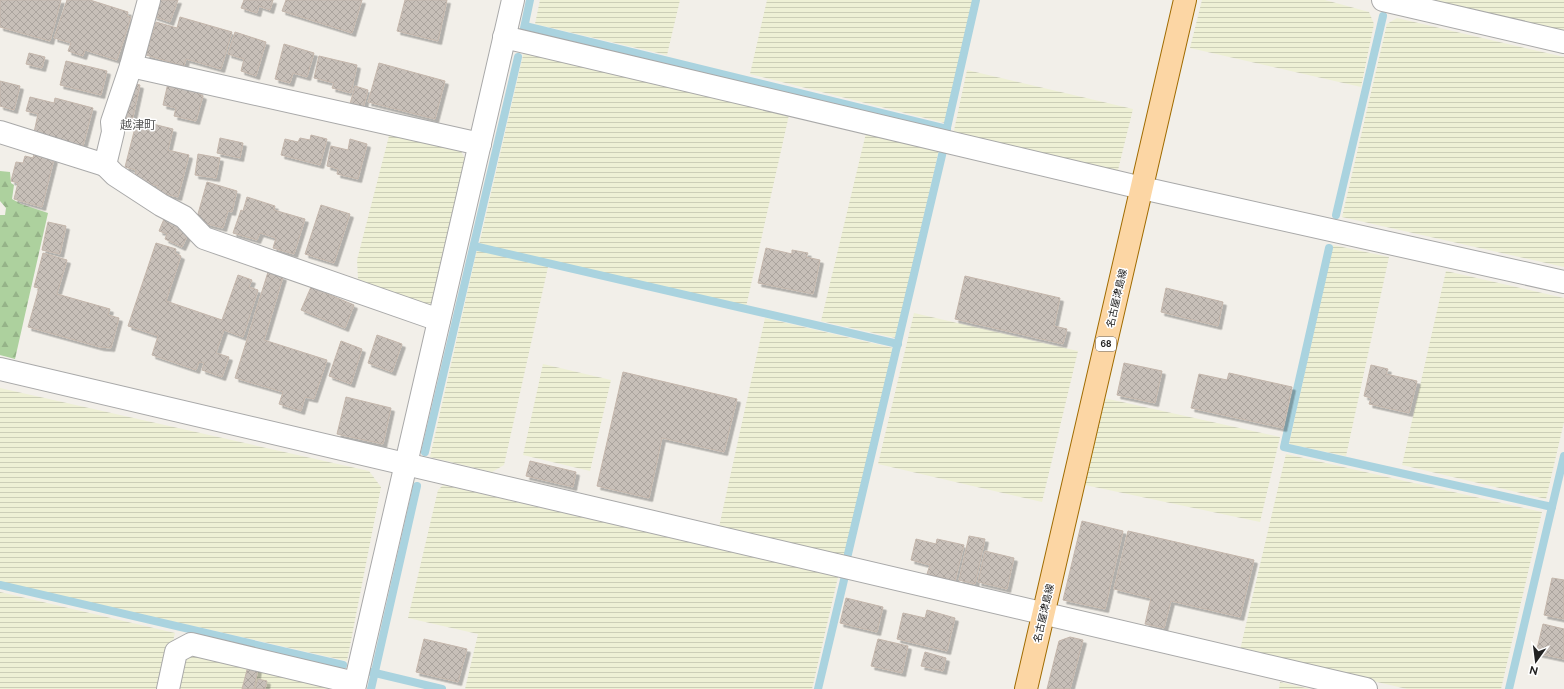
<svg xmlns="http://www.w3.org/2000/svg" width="1564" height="689" viewBox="0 0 1564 689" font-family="Raleway,'Noto Sans JP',sans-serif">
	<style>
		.farmland { fill: url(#farmland-rules) }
		.forest { fill: url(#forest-firs) }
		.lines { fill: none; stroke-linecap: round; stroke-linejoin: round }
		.stream { stroke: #aad3df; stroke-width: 8 }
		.building { fill: url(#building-cross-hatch); stroke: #c4b6ab; filter: url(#shadow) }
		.minor-casing { stroke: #a9a9a9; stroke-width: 24 }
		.primary-casing { stroke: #a06b00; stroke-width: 24 }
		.minor { stroke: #fff; stroke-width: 22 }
		.primary { stroke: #fcd6a4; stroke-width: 22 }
		.labels { text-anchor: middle; stroke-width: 3; stroke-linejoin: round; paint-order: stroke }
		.shield { fill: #fff; stroke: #646464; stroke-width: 1 }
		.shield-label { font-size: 9px; font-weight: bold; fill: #222 }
		.street-label { font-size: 10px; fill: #222; stroke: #fff }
		.quarter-label { font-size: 12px; fill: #555; stroke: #fff }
	</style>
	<defs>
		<pattern id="farmland-rules" width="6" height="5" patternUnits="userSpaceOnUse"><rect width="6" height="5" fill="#eef0d5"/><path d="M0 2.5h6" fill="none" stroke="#ccceb7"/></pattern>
		<pattern id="forest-firs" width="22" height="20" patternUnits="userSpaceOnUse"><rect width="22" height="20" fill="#add19e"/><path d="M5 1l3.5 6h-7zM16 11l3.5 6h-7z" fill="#95b388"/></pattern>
		<pattern id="building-cross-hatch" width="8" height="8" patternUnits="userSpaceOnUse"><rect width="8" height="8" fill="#c7bfb8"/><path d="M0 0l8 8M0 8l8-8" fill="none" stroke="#aba49e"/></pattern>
		<filter id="shadow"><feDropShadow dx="3.5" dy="3.5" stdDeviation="0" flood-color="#0004"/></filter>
	</defs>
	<rect width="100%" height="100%" fill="#f2efe9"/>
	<g class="farmland">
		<polygon points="540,0 680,0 667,55 535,24"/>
		<polygon points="767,0 973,0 945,123 750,74"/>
		<polygon points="1202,0 1325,0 1369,12 1374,24 1361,87 1190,48"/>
		<polygon points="1425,0 1564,0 1564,33"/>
		<polygon points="1397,18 1564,57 1564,267 1342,217 1387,24"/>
		<polygon points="524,51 789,115 746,307 479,245"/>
		<polygon points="967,70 1133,109 1117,174 953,135"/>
		<polygon points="390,132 460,149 466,161 434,303 424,306 358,279 357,260"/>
		<polygon points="866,133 939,150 896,338 821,321"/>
		<polygon points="1333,245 1389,257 1346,456 1289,444"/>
		<polygon points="477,250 548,267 504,465 492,472 430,457"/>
		<polygon points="1446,271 1564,298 1564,422 1546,499 1402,465"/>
		<polygon points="914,313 1078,351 1042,502 878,464"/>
		<polygon points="765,318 893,348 845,556 719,527"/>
		<polygon points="543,364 611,380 590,471 523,455"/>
		<polygon points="0,388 369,471 381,487 347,661 0,582"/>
		<polygon points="1104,398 1280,437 1260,522 1085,485"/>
		<polygon points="1286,454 1542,512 1501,689 1407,689 1240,650"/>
		<polygon points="443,485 838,577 812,689 465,689 478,634 408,618 438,490"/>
		<polygon points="0,592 175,633 161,689 0,689"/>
		<polygon points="198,652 334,689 178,689 185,659"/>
		<polygon points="1280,682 1310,689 1279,689"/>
	</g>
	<polygon class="forest" points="0,171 10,172 11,183 14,185 12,199 21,204 48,213 15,359 0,355 0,215 5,215 6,208 0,201"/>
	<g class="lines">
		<g class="stream">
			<polyline points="525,26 947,129"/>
			<polyline points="524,28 530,0"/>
			<polyline points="946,132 976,0"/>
			<polyline points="1336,215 1383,16"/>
			<polyline points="474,246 898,344"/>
			<polyline points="1329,248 1284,447 1552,507"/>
			<polyline points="425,452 518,57"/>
			<polyline points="848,554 943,151"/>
			<polyline points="0,585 343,665"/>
			<polyline points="371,672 442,689"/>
			<polyline points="371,689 417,486"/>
			<polyline points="818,689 844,580"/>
			<polyline points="1509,689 1564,456"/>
		</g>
	</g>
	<g class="building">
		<polygon points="0,0 61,0 50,41 0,27"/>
		<polygon points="67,0 90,0 128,12 127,16 131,17 117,60 85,50 83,56 68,51 71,43 54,38"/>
		<polygon points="159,0 178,0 170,22 153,16"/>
		<polygon points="244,0 273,0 270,10 259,6 257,13 241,8"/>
		<polygon points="286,0 362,0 352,33 282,11"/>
		<polygon points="405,0 447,0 438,41 397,31"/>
		<polygon points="180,17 232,32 221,69 186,59 184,66 146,55 156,22 177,28"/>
		<polygon points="235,32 266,42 256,76 241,71 244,59 228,54"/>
		<polygon points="284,44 314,53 307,77 293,73 290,83 275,79"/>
		<polygon points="29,53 45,57 42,68 26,64"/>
		<polygon points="319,56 357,65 351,93 332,88 334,83 314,78"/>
		<polygon points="66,61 107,71 101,95 60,85"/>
		<polygon points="379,63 445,81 435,119 368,102"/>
		<polygon points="0,81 20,86 14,110 0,106"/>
		<polygon points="127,82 140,85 131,126 119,123"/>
		<polygon points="168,83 199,91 199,94 203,96 196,121 174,116 176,108 163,105"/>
		<polygon points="355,86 368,90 363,108 350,104"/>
		<polygon points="30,97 54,103 55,98 93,108 82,150 33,137 38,114 26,111"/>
		<polygon points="137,120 173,129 168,150 189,155 178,197 157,192 158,186 134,180 136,170 125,167"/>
		<polygon points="311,135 327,139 320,165 281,155 285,139 298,142 300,138 310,140"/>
		<polygon points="220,138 243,143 240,158 217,153"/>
		<polygon points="350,139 367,144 358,179 337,174 338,169 327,166 331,146 348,150"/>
		<polygon points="34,154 54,159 42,207 14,199 18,183 11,181 16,162 23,163 25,156 33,158"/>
		<polygon points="198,154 220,158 216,178 195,175"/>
		<polygon points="207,182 237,191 232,212 228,211 223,228 196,221"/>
		<polygon points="247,197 275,206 274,210 305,219 294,254 273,248 276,238 260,233 257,240 233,233 241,210 243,211"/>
		<polygon points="321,205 350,214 334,263 305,254"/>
		<polygon points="164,219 190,230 182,247 165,239 167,234 159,231"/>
		<polygon points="48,222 66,226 60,254 42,250"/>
		<polygon points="156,243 176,249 175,253 181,256 166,301 222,320 238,275 252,280 249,287 258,290 243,337 224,330 216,353 229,357 222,377 202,370 204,363 199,362 196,370 152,355 158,336 128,326"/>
		<polygon points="766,248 792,254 792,250 808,253 806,257 820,260 813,294 758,283"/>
		<polygon points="43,253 67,260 57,294 110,309 108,315 119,318 111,348 100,347 28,327 39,288 34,287"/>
		<polygon points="268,272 283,277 264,340 327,360 314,399 305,397 301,411 279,404 283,392 235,378"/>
		<polygon points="965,276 1060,298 1054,326 1067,329 1063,344 955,319"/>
		<polygon points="311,287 354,305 345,328 301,310"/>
		<polygon points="1166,288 1223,302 1218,326 1161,312"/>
		<polygon points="377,335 402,344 392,372 368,363"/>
		<polygon points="341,341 362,349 351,384 329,376"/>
		<polygon points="1124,363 1162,371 1155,403 1117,395"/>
		<polygon points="1371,365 1388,369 1386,374 1417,381 1409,413 1369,404 1371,398 1364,396"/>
		<polygon points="623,372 737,399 724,452 662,438 649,498 597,486"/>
		<polygon points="1229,373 1292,387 1283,428 1191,408 1199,374 1227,380"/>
		<polygon points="346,397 391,408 383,444 337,434"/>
		<polygon points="530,461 576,472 573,487 526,476"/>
		<polygon points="1082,521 1123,531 1105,609 1063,600"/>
		<polygon points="1128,531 1254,560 1240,617 1171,601 1164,628 1145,624 1151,598 1114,589"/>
		<polygon points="969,536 985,539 975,584 959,580"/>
		<polygon points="916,539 936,544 937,539 964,545 955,581 927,574 930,565 911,560"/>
		<polygon points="985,551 1014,558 1007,589 978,582"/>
		<polygon points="1552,578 1564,580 1564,619 1544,615"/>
		<polygon points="846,598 883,607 877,632 840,623"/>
		<polygon points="927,610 955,618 947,651 897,639 903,613 925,618"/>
		<polygon points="1543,624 1564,629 1564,659 1536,653"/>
		<polygon points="1070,637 1083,640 1070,689 1047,689 1059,641"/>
		<polygon points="424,639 467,649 458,682 416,672"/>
		<polygon points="878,639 908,646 902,673 871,666"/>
		<polygon points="925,652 946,658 943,671 921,666"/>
		<polygon points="248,666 258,669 254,689 242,689"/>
		<polygon points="258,679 267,681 265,689 255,689"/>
	</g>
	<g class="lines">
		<defs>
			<g id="minor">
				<polyline points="1383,0 1564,42"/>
				<polyline points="504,37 1142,188 1564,282"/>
				<polyline points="131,66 480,144"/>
				<polyline points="0,132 105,165 113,132 112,122 131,66 149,0"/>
				<polyline points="105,165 115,175 161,205 184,217 204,238 439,320"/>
				<polyline points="0,369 1366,689"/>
				<polyline points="168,689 176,652 191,644 355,683"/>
				<polyline points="354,689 513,0"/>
			</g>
			<polyline id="primary" points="1026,689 1185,0"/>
		</defs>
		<use href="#minor" class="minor-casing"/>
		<use href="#primary" class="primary-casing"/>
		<use href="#minor" class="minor"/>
		<use href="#primary" class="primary"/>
	</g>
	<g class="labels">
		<rect class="shield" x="1096" y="337" width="20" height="14" rx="3"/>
		<g class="shield-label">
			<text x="1106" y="347">68</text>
		</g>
		<g class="street-label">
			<text transform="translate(1116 298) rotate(-77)" y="4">名古屋津島線</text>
			<text transform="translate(1043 613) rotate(-77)" y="4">名古屋津島線</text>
		</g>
		<g class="quarter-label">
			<text x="138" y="129">越津町</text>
		</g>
	</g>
	<g transform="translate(1536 661) rotate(194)" stroke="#ffffff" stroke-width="3" paint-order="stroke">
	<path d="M0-3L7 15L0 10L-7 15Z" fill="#222222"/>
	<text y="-6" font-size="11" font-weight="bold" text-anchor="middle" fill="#222222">N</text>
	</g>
</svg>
